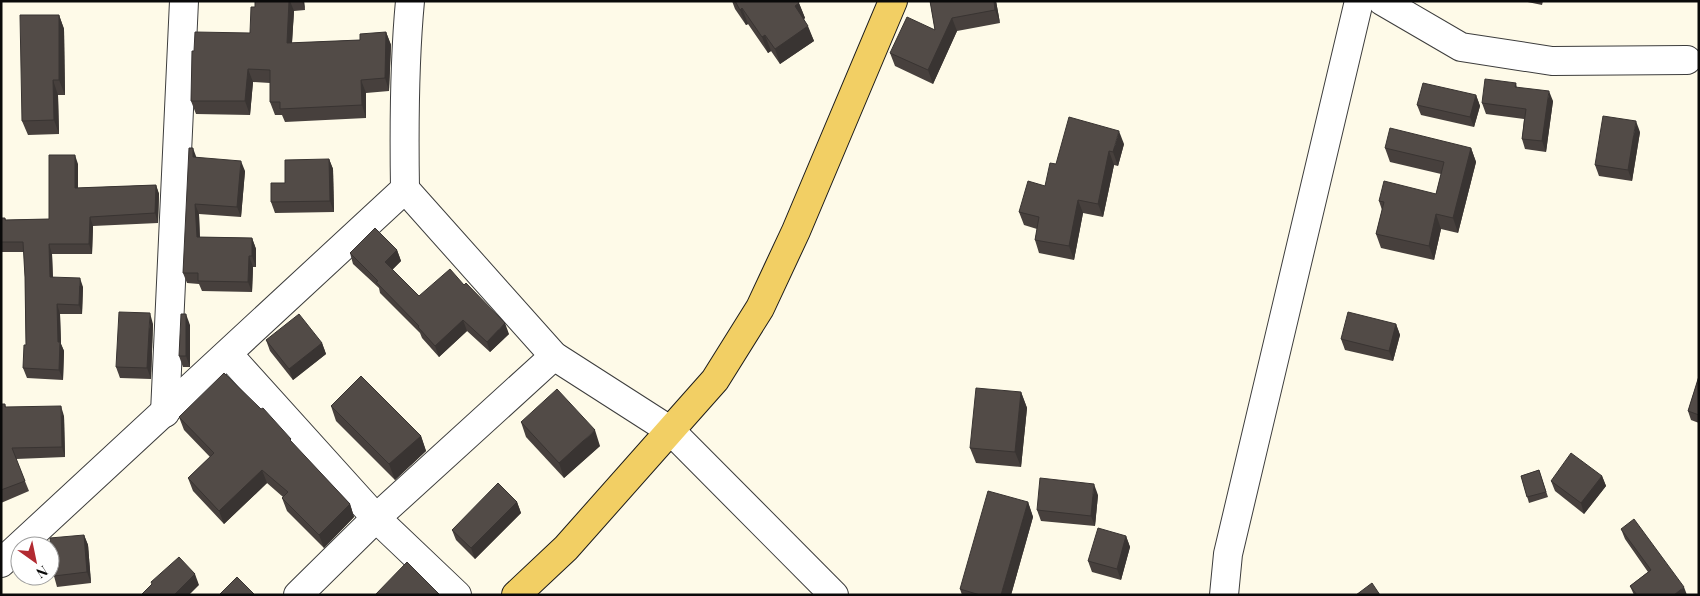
<svg xmlns="http://www.w3.org/2000/svg" width="1700" height="596" viewBox="0 0 1700 596" font-family="'Playfair Display',serif">
	<style>
		.lines { fill: none; stroke-linecap: round; stroke-linejoin: round }
		.minor-casing { stroke: #3d3d3d; stroke-width: 30 }
		.major-casing { stroke: #1b1b1b; stroke-width: 30 }
		.minor { stroke: #fff; stroke-width: 28 }
		.major { stroke: #f2cf64; stroke-width: 28 }
		.wall { fill: #47403d }
		.shaded-wall { fill: #393432 }
		.building { fill: #524b47; stroke: #393432 }
	</style>
	<rect width="100%" height="100%" fill="#fefae8"/>
	<g class="lines">
		<defs>
			<g id="minor">
				<polyline points="1382,1 1461,47 1552,61 1687,60"/>
				<polyline points="405,189 554,356 671,431 834,595"/>
				<polyline points="228,354 376,518 457,595"/>
				<polyline points="165,413 184,1"/>
				<path d="M1 563 405 189C404 127 404 64 410 1"/>
				<polyline points="298,595 376,518 554,356"/>
				<polyline points="1224,595 1228,554 1359,1"/>
			</g>
			<polyline id="major" points="516,595 566,548 715,380 760,308 796,231 893,1"/>
		</defs>
		<use href="#minor" class="minor-casing"/>
		<use href="#major" class="major-casing"/>
		<use href="#minor" class="minor"/>
		<use href="#major" class="major"/>
	</g>
	<g class="wall">
		<polygon points="255,1 304,1 305,10 294,11 292,43 360,40 386,32 391,45 389,91 366,93 366,118 285,122 282,115 275,115 270,102 270,83 253,82 250,115 196,114 191,101 194,51 250,33 255,7"/>
		<polygon points="732,1 798,1 805,18 804,19 814,41 780,64 771,51 768,53 748,24 746,25 735,9"/>
		<polygon points="930,1 996,1 1000,23 957,31 933,84 895,66 890,53 935,30"/>
		<polygon points="1523,1 1543,1 1542,5"/>
		<polygon points="59,15 64,29 65,95 58,95 59,134 28,135 22,121"/>
		<polygon points="1516,83 1517,88 1553,101 1546,152 1525,149 1522,139 1524,119 1486,114 1482,103"/>
		<polygon points="1476,95 1480,106 1474,127 1421,115 1417,105"/>
		<polygon points="1640,132 1632,181 1599,176 1595,165"/>
		<polygon points="1124,144 1118,166 1114,165 1103,217 1083,213 1074,260 1039,253 1035,240 1037,229 1024,225 1019,212 1045,186 1056,164"/>
		<polygon points="1385,148 1471,148 1476,162 1458,233 1441,229 1434,260 1381,248 1376,234 1382,210 1379,201 1436,194 1441,174 1390,162"/>
		<polygon points="196,157 245,171 241,217 199,214 200,237 252,238 256,249 256,267 253,267 252,292 202,291 199,284 187,283 183,273"/>
		<polygon points="329,159 333,169 334,212 275,213 271,202 285,183"/>
		<polygon points="78,164 78,188 156,185 159,194 158,223 93,226 92,254 52,254 53,277 83,287 82,314 60,314 61,344 64,351 63,380 27,378 23,368 26,345 25,277 24,252 1,252 1,218 5,218 6,220 49,219"/>
		<polygon points="397,250 401,261 392,270 419,296 509,334 490,352 467,331 439,357 422,338 420,333 380,293 379,288 353,264 350,253"/>
		<polygon points="153,324 151,379 120,378 116,367"/>
		<polygon points="1396,324 1400,335 1393,361 1345,350 1341,339"/>
		<polygon points="190,325 190,367 183,367 179,356"/>
		<polygon points="266,340 322,343 326,354 293,380 270,351"/>
		<polygon points="1699,376 1699,423 1691,420 1688,411"/>
		<polygon points="1021,392 1027,408 1021,467 976,463 970,448"/>
		<polygon points="1,404 5,404 6,407 64,416 65,457 16,459 29,491 1,503"/>
		<polygon points="331,406 421,436 426,451 395,480 336,421"/>
		<polygon points="179,417 292,443 350,504 354,517 324,548 287,511 282,498 283,497 267,483 224,524 193,491 188,478 210,457 184,430"/>
		<polygon points="521,422 600,446 564,478 526,437"/>
		<polygon points="1539,470 1548,497 1529,503 1521,476"/>
		<polygon points="1602,476 1606,486 1584,514 1555,491 1551,481"/>
		<polygon points="1098,495 1095,526 1041,521 1037,510"/>
		<polygon points="517,502 521,513 475,559 456,540 452,530"/>
		<polygon points="1028,502 1033,517 1011,595 962,595 960,589"/>
		<polygon points="1621,529 1687,595 1634,595 1630,586 1648,572 1625,539"/>
		<polygon points="84,535 88,545 91,583 57,587 54,576"/>
		<polygon points="1126,536 1130,547 1121,580 1092,572 1088,561"/>
	</g>
	<g class="shaded-wall">
		<polygon points="289,1 290,1 294,11 291,57 287,43"/>
		<polygon points="302,1 304,1 305,10"/>
		<polygon points="994,1 996,1 1000,23 995,10"/>
		<polygon points="799,3 805,18 800,22 795,6"/>
		<polygon points="742,8 748,24 746,25 740,10"/>
		<polygon points="59,15 64,29 65,95 59,80"/>
		<polygon points="952,18 957,31 933,84 928,70"/>
		<polygon points="808,26 814,41 780,64 775,49"/>
		<polygon points="386,32 391,45 389,91 385,78"/>
		<polygon points="765,35 771,51 768,53 762,37"/>
		<polygon points="248,69 253,82 250,115 245,101"/>
		<polygon points="53,80 58,95 59,134 54,120"/>
		<polygon points="361,80 366,93 366,118 362,105"/>
		<polygon points="1549,91 1553,101 1546,152 1542,141"/>
		<polygon points="1476,95 1480,106 1474,127 1470,117"/>
		<polygon points="1636,121 1640,132 1632,181 1628,170"/>
		<polygon points="1119,131 1124,144 1118,166 1113,152"/>
		<polygon points="193,148 197,159 193,157"/>
		<polygon points="1471,148 1476,162 1458,233 1453,218"/>
		<polygon points="1109,151 1114,165 1103,217 1098,204"/>
		<polygon points="75,155 78,164 78,197 75,188"/>
		<polygon points="329,159 333,169 334,212 330,201"/>
		<polygon points="241,161 245,171 241,217 237,207"/>
		<polygon points="156,185 159,194 158,223 155,213"/>
		<polygon points="1078,200 1083,213 1074,260 1069,246"/>
		<polygon points="195,204 199,214 200,248 197,237"/>
		<polygon points="1436,214 1441,229 1434,260 1429,246"/>
		<polygon points="90,217 93,226 92,254 89,244"/>
		<polygon points="252,238 256,249 256,267 252,256"/>
		<polygon points="49,244 52,254 53,286 50,277"/>
		<polygon points="397,250 401,261 389,273 385,262"/>
		<polygon points="249,256 253,267 252,292 248,282"/>
		<polygon points="80,278 83,287 82,314 79,305"/>
		<polygon points="57,304 60,314 61,344 64,351 63,380 59,370"/>
		<polygon points="150,313 153,324 151,379 147,368"/>
		<polygon points="186,314 190,325 190,367 186,356"/>
		<polygon points="463,320 467,331 439,357 435,346"/>
		<polygon points="505,323 509,334 490,352 487,342"/>
		<polygon points="1396,324 1400,335 1393,361 1389,351"/>
		<polygon points="322,343 326,354 293,380 289,369"/>
		<polygon points="1021,392 1027,408 1021,467 1015,452"/>
		<polygon points="61,406 64,416 65,457 62,447"/>
		<polygon points="595,430 600,446 564,478 559,463"/>
		<polygon points="421,436 426,451 395,480 389,464"/>
		<polygon points="262,470 267,483 224,524 219,511"/>
		<polygon points="1602,476 1606,486 1584,514 1581,503"/>
		<polygon points="1094,484 1098,495 1095,526 1091,516"/>
		<polygon points="517,502 521,513 475,559 471,548"/>
		<polygon points="1028,502 1033,517 1011,595 1001,595"/>
		<polygon points="350,504 354,517 324,548 319,535"/>
		<polygon points="84,535 88,545 91,583 87,572"/>
		<polygon points="1126,536 1130,547 1121,580 1117,569"/>
		<polygon points="195,574 199,585 189,595 174,595"/>
		<polygon points="1684,587 1687,595 1674,595"/>
	</g>
	<g class="building">
		<polygon points="255,1 289,1 287,43 360,40 360,34 386,32 385,78 361,80 362,105 280,109 280,102 270,102 270,70 248,69 245,101 191,101 192,51 194,51 195,32 250,33 251,7 255,7"/>
		<polygon points="735,1 798,1 799,3 795,6 808,26 775,49 765,35 762,37 742,8 740,10"/>
		<polygon points="930,1 994,1 995,10 952,18 928,70 890,53 907,17 935,30"/>
		<polygon points="20,15 59,15 59,80 53,80 54,120 22,121"/>
		<polygon points="1485,79 1516,83 1515,87 1549,91 1542,141 1522,139 1526,109 1482,103"/>
		<polygon points="1423,83 1476,95 1470,117 1417,105"/>
		<polygon points="1603,116 1636,121 1628,170 1595,165"/>
		<polygon points="1069,117 1119,131 1113,152 1109,151 1098,204 1078,200 1069,246 1035,240 1039,217 1019,212 1028,181 1045,186 1050,163 1056,164"/>
		<polygon points="1390,128 1471,148 1453,218 1436,214 1429,246 1376,234 1384,202 1379,201 1384,181 1436,194 1444,162 1385,148"/>
		<polygon points="189,148 193,148 193,157 241,161 237,207 195,204 197,237 252,238 252,256 249,256 248,282 198,281 198,273 183,273"/>
		<polygon points="49,155 75,155 75,188 156,185 155,213 90,217 89,244 49,244 50,277 80,278 79,305 57,304 58,342 60,342 59,370 23,368 24,345 26,345 25,277 23,242 1,242 1,218 5,218 5,220 49,219"/>
		<polygon points="329,159 330,201 271,202 271,183 285,183 285,160"/>
		<polygon points="375,228 397,250 385,262 419,296 450,269 464,285 466,283 505,323 487,342 463,320 435,346 418,327 419,326 376,282 378,281 350,253"/>
		<polygon points="119,312 150,313 147,368 116,367"/>
		<polygon points="1348,312 1396,324 1389,351 1341,339"/>
		<polygon points="181,314 186,314 186,356 179,356"/>
		<polygon points="299,314 322,343 289,369 266,340"/>
		<polygon points="224,373 261,409 263,408 291,439 290,440 350,504 319,535 282,498 288,492 262,470 219,511 188,478 214,453 179,417"/>
		<polygon points="361,376 421,436 389,464 331,406"/>
		<polygon points="1699,376 1699,415 1688,411"/>
		<polygon points="976,388 1021,392 1015,452 970,448"/>
		<polygon points="557,389 595,430 559,463 521,422"/>
		<polygon points="1,404 5,404 5,407 61,406 62,447 12,448 25,481 1,490"/>
		<polygon points="1571,453 1602,476 1581,503 1551,481"/>
		<polygon points="1539,470 1546,492 1527,497 1521,476"/>
		<polygon points="1040,478 1094,484 1091,516 1037,510"/>
		<polygon points="498,483 517,502 471,548 452,530"/>
		<polygon points="988,491 1028,502 1001,595 980,595 960,589"/>
		<polygon points="1634,519 1684,587 1674,595 1637,595 1630,586 1651,570 1621,529"/>
		<polygon points="1098,528 1126,536 1117,569 1088,561"/>
		<polygon points="84,535 87,572 54,576 50,538"/>
		<polygon points="179,557 195,574 174,595 141,595 152,584 151,582"/>
		<polygon points="407,562 440,595 375,595"/>
		<polygon points="237,577 255,595 219,595"/>
		<polygon points="1372,583 1380,595 1356,595"/>
	</g>
	<rect width="1700" height="596" fill="none" stroke="#0a0a0a" stroke-width="5"/>
	<g transform="translate(35 561) rotate(147)"><circle r="24" fill="#ffffff" stroke="#9d9d9d"/>
	<path d="M0-4L9 19L0 12L-9 19Z" fill="#b22a31"/>
	<text y="-8" font-size="14" font-weight="bold" text-anchor="middle" fill="#0a0a0a">N</text>
	</g>
</svg>
